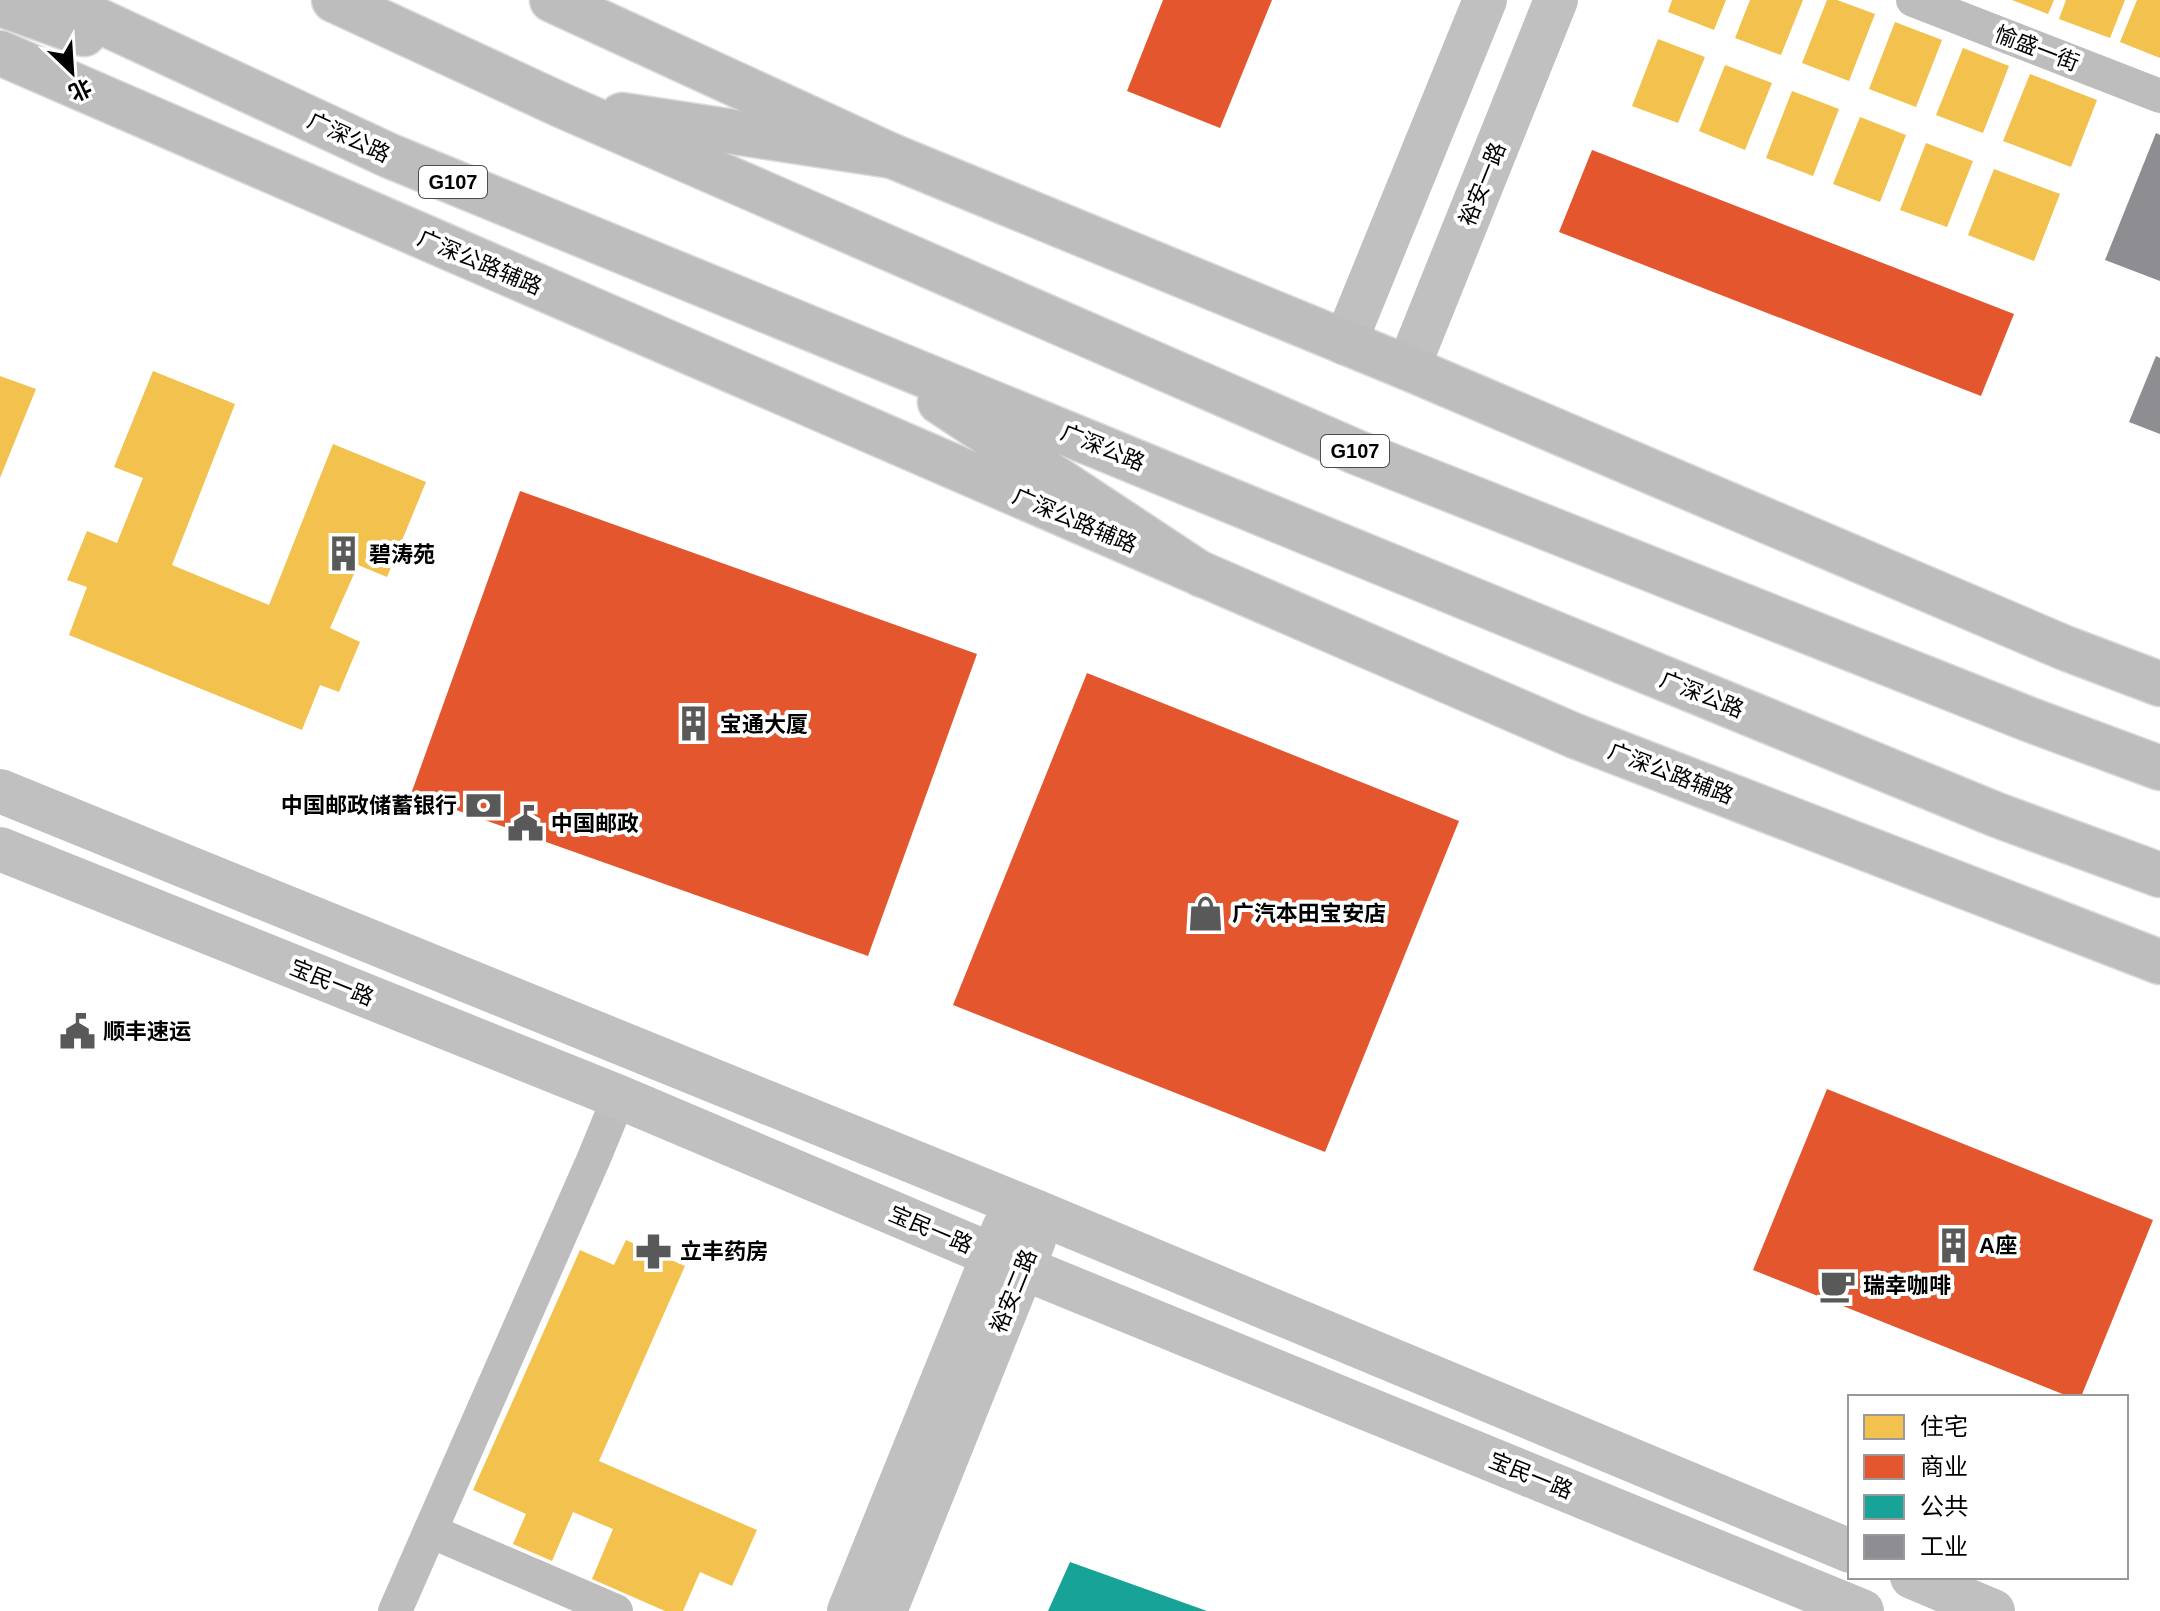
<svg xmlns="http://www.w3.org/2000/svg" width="2160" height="1611" viewBox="0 0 2160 1611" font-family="Arial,'Noto Sans SC',sans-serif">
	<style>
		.homes { fill: #f2c14e }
		.shops { fill: #e4572e }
		.public { fill: #17a398 }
		.industry { fill: #8d8d92 }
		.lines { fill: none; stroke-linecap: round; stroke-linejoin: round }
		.primary-casing { stroke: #dbdbdb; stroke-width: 47 }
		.highway-casing { stroke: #dbdbdb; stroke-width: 47 }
		.street { stroke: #bdbdbd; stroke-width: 34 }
		.secondary { stroke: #c0c0c0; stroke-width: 44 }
		.primary { stroke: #bdbdbd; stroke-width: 44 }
		.highway { stroke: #bdbdbd; stroke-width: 44 }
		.labels { text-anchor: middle; stroke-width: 8; stroke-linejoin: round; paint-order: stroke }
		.shield { fill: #fff; stroke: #4c4c4c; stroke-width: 2 }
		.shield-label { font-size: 20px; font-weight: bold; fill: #000 }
		.street-label { font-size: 22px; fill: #000; stroke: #fff }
		.poi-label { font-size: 22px; font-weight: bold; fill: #000; stroke: #fff; text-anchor: start }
	</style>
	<rect width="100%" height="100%" fill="#fff"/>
	<g class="homes">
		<polygon points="1672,0 1726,0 1714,30 1668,12"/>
		<polygon points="1750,0 1803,0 1781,55 1735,38"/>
		<polygon points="1827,0 1837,0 1875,14 1849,81 1802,63"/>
		<polygon points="2012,0 2054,0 2048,14"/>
		<polygon points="2066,0 2125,0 2110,38 2059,19"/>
		<polygon points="2137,0 2160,0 2160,58 2120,42"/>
		<polygon points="1895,22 1942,40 1916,107 1869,89"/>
		<polygon points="1658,39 1705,57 1678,123 1632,106"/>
		<polygon points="1963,48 2009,66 1983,133 1936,115"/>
		<polygon points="1725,65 1772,83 1745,150 1699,131"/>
		<polygon points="2030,74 2097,100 2071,167 2003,141"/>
		<polygon points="1792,91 1839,109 1813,176 1766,158"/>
		<polygon points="1860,117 1906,135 1880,202 1833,184"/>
		<polygon points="1926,143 1973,161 1947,227 1900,210"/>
		<polygon points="1994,169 2060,194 2034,261 1968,235"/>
		<polygon points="153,371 235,404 172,565 269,605 333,444 426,482 387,577 358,565 330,628 360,642 339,692 320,685 302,730 69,635 87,587 67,580 87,531 117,543 143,478 114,467"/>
		<polygon points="0,376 36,389 0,478"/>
		<polygon points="626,1240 685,1266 599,1461 757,1530 732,1586 700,1572 683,1611 665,1611 592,1579 613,1529 573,1512 552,1561 513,1544 526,1514 473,1490 580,1250 614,1265"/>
	</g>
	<g class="shops">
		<polygon points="1163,0 1272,0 1220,128 1127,91"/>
		<polygon points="1592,150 2014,314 1981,396 1559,232"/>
		<polygon points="520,491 977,654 868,956 411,794"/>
		<polygon points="1087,673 1459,821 1325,1152 953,1005"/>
		<polygon points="1827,1089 2153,1220 2081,1397 2070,1397 1753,1270"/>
	</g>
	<polygon class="public" points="1070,1562 1207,1611 1048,1611"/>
	<g class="industry">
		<polygon points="2156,133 2160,135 2160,281 2105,260"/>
		<polygon points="2156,356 2160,358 2160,434 2129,422"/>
	</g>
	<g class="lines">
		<defs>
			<g id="primary">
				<polyline points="552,0 892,156 1408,368 2065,648 2160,684"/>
				<polyline points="0,53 1575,736 2160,962"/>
			</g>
			<g id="highway">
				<polyline points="54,0 390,156 1997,815 2160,875"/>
				<polyline points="334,0 563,106 1356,452 2028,719 2160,768"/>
				<polyline points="0,4 84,34"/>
				<polyline points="622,115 892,156"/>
				<polyline points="940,402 1202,575"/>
			</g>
		</defs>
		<use href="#primary" class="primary-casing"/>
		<use href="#highway" class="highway-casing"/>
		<g class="street">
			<polyline points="1913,0 2160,96"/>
			<polyline points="430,1531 616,1611"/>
			<polyline points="395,1611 594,1158 619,1097"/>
		</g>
		<g class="secondary">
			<polyline points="1345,343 1485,0"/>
			<polyline points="1408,368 1556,0"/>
			<polyline points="0,791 1032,1210 1850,1551"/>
			<polyline points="0,849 619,1097 1023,1268 1862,1611"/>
			<polyline points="1912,1577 1993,1611"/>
			<polyline points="849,1611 1004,1228"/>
			<polyline points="885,1611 1034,1240"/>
		</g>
		<use href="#primary" class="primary"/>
		<use href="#highway" class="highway"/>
	</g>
	<defs>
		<symbol id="building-bare" viewBox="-9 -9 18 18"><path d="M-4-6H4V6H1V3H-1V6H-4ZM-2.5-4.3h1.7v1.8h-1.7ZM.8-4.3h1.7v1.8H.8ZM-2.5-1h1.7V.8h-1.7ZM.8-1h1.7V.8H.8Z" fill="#595959" stroke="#fff" stroke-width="2.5" paint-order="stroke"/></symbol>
		<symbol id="bank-bare" viewBox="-9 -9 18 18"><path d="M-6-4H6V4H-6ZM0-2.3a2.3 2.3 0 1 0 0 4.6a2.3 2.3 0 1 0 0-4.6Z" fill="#595959" stroke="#fff" stroke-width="2.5" paint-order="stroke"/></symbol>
		<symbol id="civic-bare" viewBox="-9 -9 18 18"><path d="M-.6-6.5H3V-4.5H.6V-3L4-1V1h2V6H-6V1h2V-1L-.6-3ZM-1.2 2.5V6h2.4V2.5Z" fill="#595959" stroke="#fff" stroke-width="2.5" paint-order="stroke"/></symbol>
		<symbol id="shop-bare" viewBox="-9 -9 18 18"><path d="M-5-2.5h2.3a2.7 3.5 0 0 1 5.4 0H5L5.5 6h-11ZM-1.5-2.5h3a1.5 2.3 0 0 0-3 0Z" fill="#595959" stroke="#fff" stroke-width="2.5" paint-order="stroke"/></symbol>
		<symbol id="pharmacy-bare" viewBox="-9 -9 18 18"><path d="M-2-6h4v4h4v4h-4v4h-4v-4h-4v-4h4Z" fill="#595959" stroke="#fff" stroke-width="2.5" paint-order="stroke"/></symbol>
		<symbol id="cafe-bare" viewBox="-9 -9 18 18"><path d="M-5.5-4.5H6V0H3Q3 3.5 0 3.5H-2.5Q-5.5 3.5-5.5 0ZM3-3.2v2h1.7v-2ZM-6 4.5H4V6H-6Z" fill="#595959" stroke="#fff" stroke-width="2.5" paint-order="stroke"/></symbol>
	</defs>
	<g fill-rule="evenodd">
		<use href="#building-bare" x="318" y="528" width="51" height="51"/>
		<use href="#building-bare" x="668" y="698" width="51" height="51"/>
		<use href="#bank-bare" x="458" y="780" width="51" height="51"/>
		<use href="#civic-bare" x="500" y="798" width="51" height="51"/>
		<use href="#shop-bare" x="1180" y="888" width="51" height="51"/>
		<use href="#civic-bare" x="52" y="1006" width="51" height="51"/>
		<use href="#building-bare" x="1928" y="1220" width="51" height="51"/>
		<use href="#pharmacy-bare" x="628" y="1226" width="51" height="51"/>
		<use href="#cafe-bare" x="1812" y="1260" width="51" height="51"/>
	</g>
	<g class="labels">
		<g class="shield">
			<rect x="419" y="166" width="68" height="32" rx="6"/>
			<rect x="1321" y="435" width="68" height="32" rx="6"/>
		</g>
		<g class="shield-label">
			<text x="453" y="189">G107</text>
			<text x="1355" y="458">G107</text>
		</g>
		<g class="street-label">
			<text transform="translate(2037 48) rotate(21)" y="8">愉盛一街</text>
			<text transform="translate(349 137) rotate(25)" y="8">广深公路</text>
			<text transform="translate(1482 184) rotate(-68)" y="8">裕安一路</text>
			<text transform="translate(480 262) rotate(23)" y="8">广深公路辅路</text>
			<text transform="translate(1103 447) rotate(22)" y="8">广深公路</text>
			<text transform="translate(1075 520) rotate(23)" y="8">广深公路辅路</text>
			<text transform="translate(1702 694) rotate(22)" y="8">广深公路</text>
			<text transform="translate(1671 773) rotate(21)" y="8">广深公路辅路</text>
			<text transform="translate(332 982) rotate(22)" y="8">宝民一路</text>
			<text transform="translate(931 1229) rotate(23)" y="8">宝民一路</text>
			<text transform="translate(1013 1291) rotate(-68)" y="8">裕安二路</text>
			<text transform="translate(1531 1475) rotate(22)" y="8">宝民一路</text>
		</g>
		<g class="poi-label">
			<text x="369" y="562">碧涛苑</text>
			<text x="720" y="732">宝通大厦</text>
			<text x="457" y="813" text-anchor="end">中国邮政储蓄银行</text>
			<text x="551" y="831">中国邮政</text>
			<text x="1232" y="921">广汽本田宝安店</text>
			<text x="103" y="1039">顺丰速运</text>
			<text x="1979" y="1253">A座</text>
			<text x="680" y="1259">立丰药房</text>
			<text x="1863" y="1293">瑞幸咖啡</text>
		</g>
	</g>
	<rect x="1848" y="1395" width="280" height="184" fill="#ffffff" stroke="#999999" stroke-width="2"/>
	<rect x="1864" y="1415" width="40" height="24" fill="#f2c14e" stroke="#999999" stroke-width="2"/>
	<text x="1920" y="1435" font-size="24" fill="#000000">住宅</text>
	<rect x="1864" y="1455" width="40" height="24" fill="#e4572e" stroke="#999999" stroke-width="2"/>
	<text x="1920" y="1475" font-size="24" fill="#000000">商业</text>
	<rect x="1864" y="1495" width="40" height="24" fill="#17a398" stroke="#999999" stroke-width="2"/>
	<text x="1920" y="1515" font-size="24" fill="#000000">公共</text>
	<rect x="1864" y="1535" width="40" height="24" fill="#8d8d92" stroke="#999999" stroke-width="2"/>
	<text x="1920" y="1555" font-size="24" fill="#000000">工业</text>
	<g transform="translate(72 72) rotate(155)" stroke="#ffffff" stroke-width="6" paint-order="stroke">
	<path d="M0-6L14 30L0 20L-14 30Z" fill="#000000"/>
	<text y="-12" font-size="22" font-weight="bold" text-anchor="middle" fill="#000000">北</text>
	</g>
</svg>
